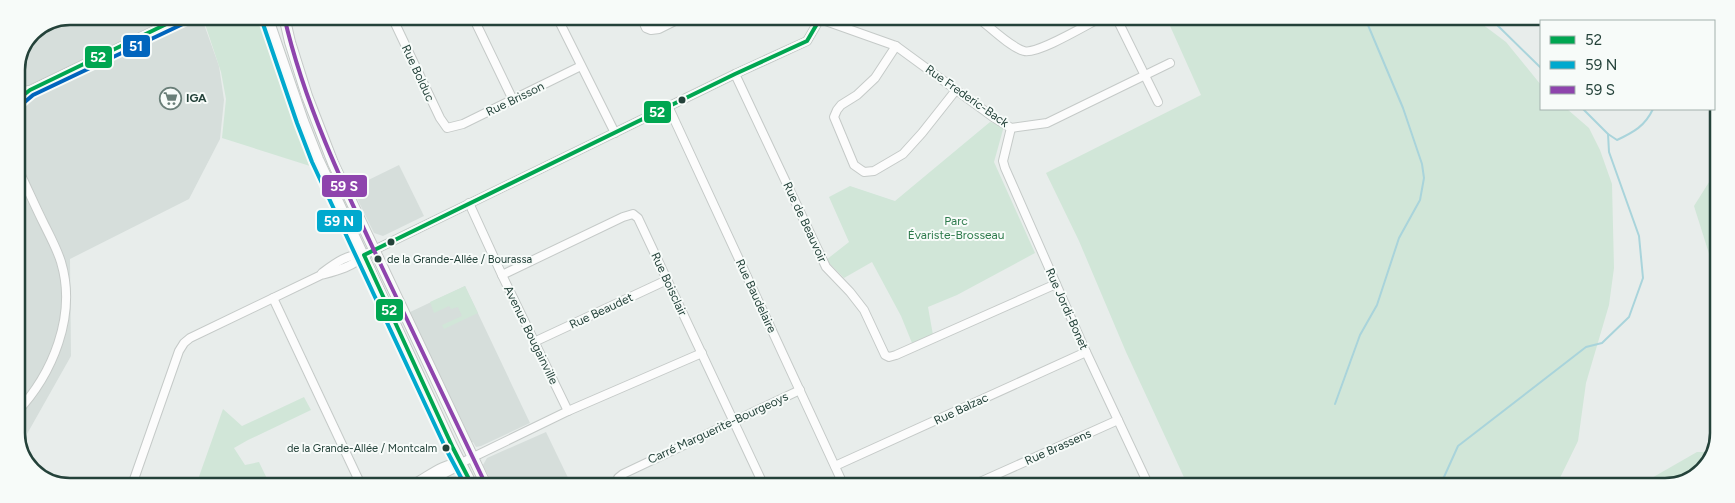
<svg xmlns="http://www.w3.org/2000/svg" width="1735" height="503" viewBox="0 0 1735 503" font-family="Figtree,sans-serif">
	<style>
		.built { fill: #d6dedb }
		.green { fill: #d1e6d8 }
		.water { fill: #a9d4db }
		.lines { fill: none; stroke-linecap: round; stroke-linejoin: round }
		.stream { stroke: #a9d4db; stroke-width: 2 }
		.minor-casing { stroke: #c5cac8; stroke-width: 10 }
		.tertiary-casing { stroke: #c5cac8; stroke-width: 12 }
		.minor { stroke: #fcfcfc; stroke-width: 8 }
		.tertiary { stroke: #fcfcfc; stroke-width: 10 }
		.bus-1-casing { stroke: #f7fbf9; stroke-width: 8 }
		.bus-2-casing { stroke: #f7fbf9; stroke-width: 8 }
		.bus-3-casing { stroke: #f7fbf9; stroke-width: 8 }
		.bus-4-casing { stroke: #f7fbf9; stroke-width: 8 }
		.bus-1 { stroke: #00a651; stroke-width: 4 }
		.bus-2 { stroke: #00a9ce; stroke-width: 4 }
		.bus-3 { stroke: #8e44ad; stroke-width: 4 }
		.bus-4 { stroke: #0065bd; stroke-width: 4 }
		.bus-dot { fill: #24423a; stroke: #f7fbf9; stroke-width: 2 }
		.labels { text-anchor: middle; stroke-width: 4; stroke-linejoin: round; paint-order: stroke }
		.bus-label { font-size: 11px; fill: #24423a; stroke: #f7fbf9; text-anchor: start }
		.street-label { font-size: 12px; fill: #24423a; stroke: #f7fbf9 }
		.poi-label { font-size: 12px; font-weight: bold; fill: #24423a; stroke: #f7fbf9; text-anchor: start }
		.park-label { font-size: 12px; fill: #2d7a4b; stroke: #f7fbf9 }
		.rim { fill: none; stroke: #24423a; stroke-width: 2.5 }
		.line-badge { stroke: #f7fbf9; stroke-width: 2 }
		.badge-label { font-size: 14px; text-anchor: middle; font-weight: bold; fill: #fff }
	</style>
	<rect width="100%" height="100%" fill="#e8edeb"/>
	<g class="built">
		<polygon points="70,16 201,16 219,66 224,100 220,139 189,199 70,259 71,356 27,434 17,438 16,70 32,32"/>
		<polygon points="399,165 424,216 383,236 374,233 352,188"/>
		<polygon points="465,286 530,423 481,446 476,447 473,442 471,443 408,313"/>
		<polygon points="546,432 572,486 493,485 483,465 487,458"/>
	</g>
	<g class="green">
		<path d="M218 16H257C275 66 291 117 310 166L222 138 226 99 221 72 204 21Z"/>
		<polygon points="1166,17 1474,18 1506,42 1541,85 1541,109 1567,109 1589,128 1600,150 1612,184 1614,268 1609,305 1586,383 1578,441 1556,486 1188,486 1126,352 1079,241 1046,173 1201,95"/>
		<polygon points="990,122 1004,126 994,162 1035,253 957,295 928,307 933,335 912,343 901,316 872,262 844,278 826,260 849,242 829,197 850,186 895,201"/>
		<polygon points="1718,174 1718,270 1711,260 1694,206 1711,179"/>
		<polygon points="465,286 478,313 444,329 442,325 462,316 458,307 451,309 449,306 434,313 430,302"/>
		<polygon points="304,397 311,410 248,440 234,448 245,465 259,462 270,485 196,485 223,409 242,426"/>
		<polygon points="1697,452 1713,452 1698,475 1665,487 1636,487"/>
	</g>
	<polygon class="water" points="224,477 234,479 241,485 213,485"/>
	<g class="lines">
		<g class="stream">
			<polyline points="1490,18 1541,68"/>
			<polyline points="1647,18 1647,21"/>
			<path d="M1583 109 1608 134 1617 140C1634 132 1645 126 1653 109"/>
			<polyline points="1335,404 1360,335 1377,305 1399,238 1420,200 1424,178 1422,164 1403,108 1365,18"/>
			<polyline points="1435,486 1444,477 1458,446 1586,347 1602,343 1629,317 1643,278 1639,236 1609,152 1608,134"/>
		</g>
		<defs>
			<g id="minor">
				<polyline points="392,17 440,118 447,128 463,124 581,66"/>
				<polyline points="473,17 513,100"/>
				<polyline points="557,17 615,133"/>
				<polyline points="641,17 646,28 651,30 659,29 683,17"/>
				<path d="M977 17C990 27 1010 47 1024 51 1037 55 1088 24 1102 17"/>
				<polyline points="1116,17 1158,102"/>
				<polyline points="820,19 896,46 993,117 1011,128 1047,123 1170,63"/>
				<polyline points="896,46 875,78 857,95 841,105 837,110 834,117 854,165 864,172 874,171 903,154 922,133 956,90"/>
				<polyline points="735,74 826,267 850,292 864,310 885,355 889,357 896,355 1056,284"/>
				<polyline points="16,92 30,90"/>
				<polyline points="16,101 30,90 184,16"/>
				<polyline points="668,106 844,486"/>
				<polyline points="1011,128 1003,161 1005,168 1086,352 1149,486"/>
				<path d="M16 165C26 185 34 204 44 224 50 236 57 249 61 262 77 315 53 374 16 413"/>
				<polyline points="469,203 502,275 568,411"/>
				<path d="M322 273C334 264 348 253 364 255"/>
				<polyline points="502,275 623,217 633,214 638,218 764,486"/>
				<polyline points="273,298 361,485"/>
				<polyline points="534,342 667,280"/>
				<polyline points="835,466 1086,352"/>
				<path d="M418 482C434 479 448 474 461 463L568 411 702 353"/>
				<path d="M132 485 179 351 184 343 190 338 321 275C336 271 353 267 364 255L735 74 807 41 821 17"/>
				<path d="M411 485C428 477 441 463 461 463"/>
				<polyline points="618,486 618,478 623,474 800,390"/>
				<polyline points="971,486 1118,420"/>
			</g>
			<g id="tertiary">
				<polyline points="267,16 303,121 318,159 453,448 472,485"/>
				<polyline points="284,16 290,42 307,96 333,163 486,485"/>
			</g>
		</defs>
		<use href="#minor" class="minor-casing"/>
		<use href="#tertiary" class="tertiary-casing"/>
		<use href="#minor" class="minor"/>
		<use href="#tertiary" class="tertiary"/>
		<defs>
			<g id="bus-1">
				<polyline points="16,101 30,90 183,16"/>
				<polyline points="472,485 453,448 364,255 735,74 807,41 821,17"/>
			</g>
			<polyline id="bus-2" points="261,18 297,123 312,162 447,451 465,485"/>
			<path id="bus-3" d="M284 16C304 103 342 183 380 263 416 337 451 411 486 485"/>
			<polyline id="bus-4" points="20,106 33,95 187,22"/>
		</defs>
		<use href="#bus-1" class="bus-1-casing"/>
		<use href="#bus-2" class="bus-2-casing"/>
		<use href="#bus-3" class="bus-3-casing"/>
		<use href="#bus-4" class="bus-4-casing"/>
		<use href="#bus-1" class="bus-1"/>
		<use href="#bus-2" class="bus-2"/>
		<use href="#bus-3" class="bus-3"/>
		<use href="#bus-4" class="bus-4"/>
	</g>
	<defs>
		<symbol id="supermarket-ring" viewBox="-11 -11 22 22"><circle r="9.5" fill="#f7fbf9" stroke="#697e78" stroke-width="1.5"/><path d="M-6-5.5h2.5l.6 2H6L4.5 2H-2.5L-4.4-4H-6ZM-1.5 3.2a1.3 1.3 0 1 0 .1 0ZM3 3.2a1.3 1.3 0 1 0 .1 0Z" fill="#697e78"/></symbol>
	</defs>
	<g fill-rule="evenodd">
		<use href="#supermarket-ring" x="158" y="86" width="25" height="25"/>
	</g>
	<g class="bus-dot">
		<circle cx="682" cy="100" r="4.5"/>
		<circle cx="391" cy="242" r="4.5"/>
		<circle cx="378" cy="259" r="4.5"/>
		<circle cx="446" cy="448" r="4.5"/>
	</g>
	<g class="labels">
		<g class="bus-label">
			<text x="387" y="263">de la Grande-Allée / Bourassa</text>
			<text x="437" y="452" text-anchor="end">de la Grande-Allée / Montcalm</text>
		</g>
		<g class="street-label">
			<text transform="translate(418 73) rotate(65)" y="4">Rue Bolduc</text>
			<text transform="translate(967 96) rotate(35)" y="4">Rue Frederic-Back</text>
			<text transform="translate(515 99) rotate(-26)" y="4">Rue Brisson</text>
			<text transform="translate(805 222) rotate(65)" y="4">Rue de Beauvoir</text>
			<text transform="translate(669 284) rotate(65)" y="4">Rue Boisclair</text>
			<text transform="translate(756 296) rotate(65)" y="4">Rue Baudelaire</text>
			<text transform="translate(1067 309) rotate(66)" y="4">Rue Jordi-Bonet</text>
			<text transform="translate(601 311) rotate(-25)" y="4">Rue Beaudet</text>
			<text transform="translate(531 335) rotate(64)" y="4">Avenue Bougainville</text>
			<text transform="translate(961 409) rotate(-25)" y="4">Rue Balzac</text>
			<text transform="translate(718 428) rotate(-25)" y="4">Carré Marguerite-Bourgeoys</text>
			<text transform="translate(1058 447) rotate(-24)" y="4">Rue Brassens</text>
		</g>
		<g class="poi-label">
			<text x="186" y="102">IGA</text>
		</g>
		<g class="park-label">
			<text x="956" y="225">Parc<tspan x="956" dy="14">Évariste-Brosseau</tspan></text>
		</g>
	</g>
	<path d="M0 0H1735V503H0ZM70 25H1665A45 45 0 0 1 1710 70V433A45 45 0 0 1 1665 478H70A45 45 0 0 1 25 433V70A45 45 0 0 1 70 25Z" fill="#f7fbf9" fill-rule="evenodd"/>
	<path class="rim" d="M70 25H1665A45 45 0 0 1 1710 70V433A45 45 0 0 1 1665 478H70A45 45 0 0 1 25 433V70A45 45 0 0 1 70 25Z"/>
	<g class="line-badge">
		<rect x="122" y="34" width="29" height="24" rx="5" fill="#0065bd"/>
		<rect x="84" y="45" width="29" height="24" rx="5" fill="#00a651"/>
		<rect x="643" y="100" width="29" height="24" rx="5" fill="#00a651"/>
		<rect x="321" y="174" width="47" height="24" rx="5" fill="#8e44ad"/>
		<rect x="316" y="209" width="47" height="24" rx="5" fill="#00a9ce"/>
		<rect x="375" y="298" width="29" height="24" rx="5" fill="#00a651"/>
	</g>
	<g class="badge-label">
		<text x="136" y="51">51</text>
		<text x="98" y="62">52</text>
		<text x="657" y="117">52</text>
		<text x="344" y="191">59 S</text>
		<text x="339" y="226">59 N</text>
		<text x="389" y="315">52</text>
	</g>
	<rect x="1540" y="20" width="175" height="90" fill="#f7fbf9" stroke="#a3b1ad"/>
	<rect x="1550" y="36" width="25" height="8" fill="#00a651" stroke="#a3b1ad"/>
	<text x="1585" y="45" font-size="15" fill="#24423a">52</text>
	<rect x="1550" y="61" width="25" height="8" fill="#00a9ce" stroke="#a3b1ad"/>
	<text x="1585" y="70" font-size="15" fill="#24423a">59 N</text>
	<rect x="1550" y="86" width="25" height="8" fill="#8e44ad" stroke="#a3b1ad"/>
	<text x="1585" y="95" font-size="15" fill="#24423a">59 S</text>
</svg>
